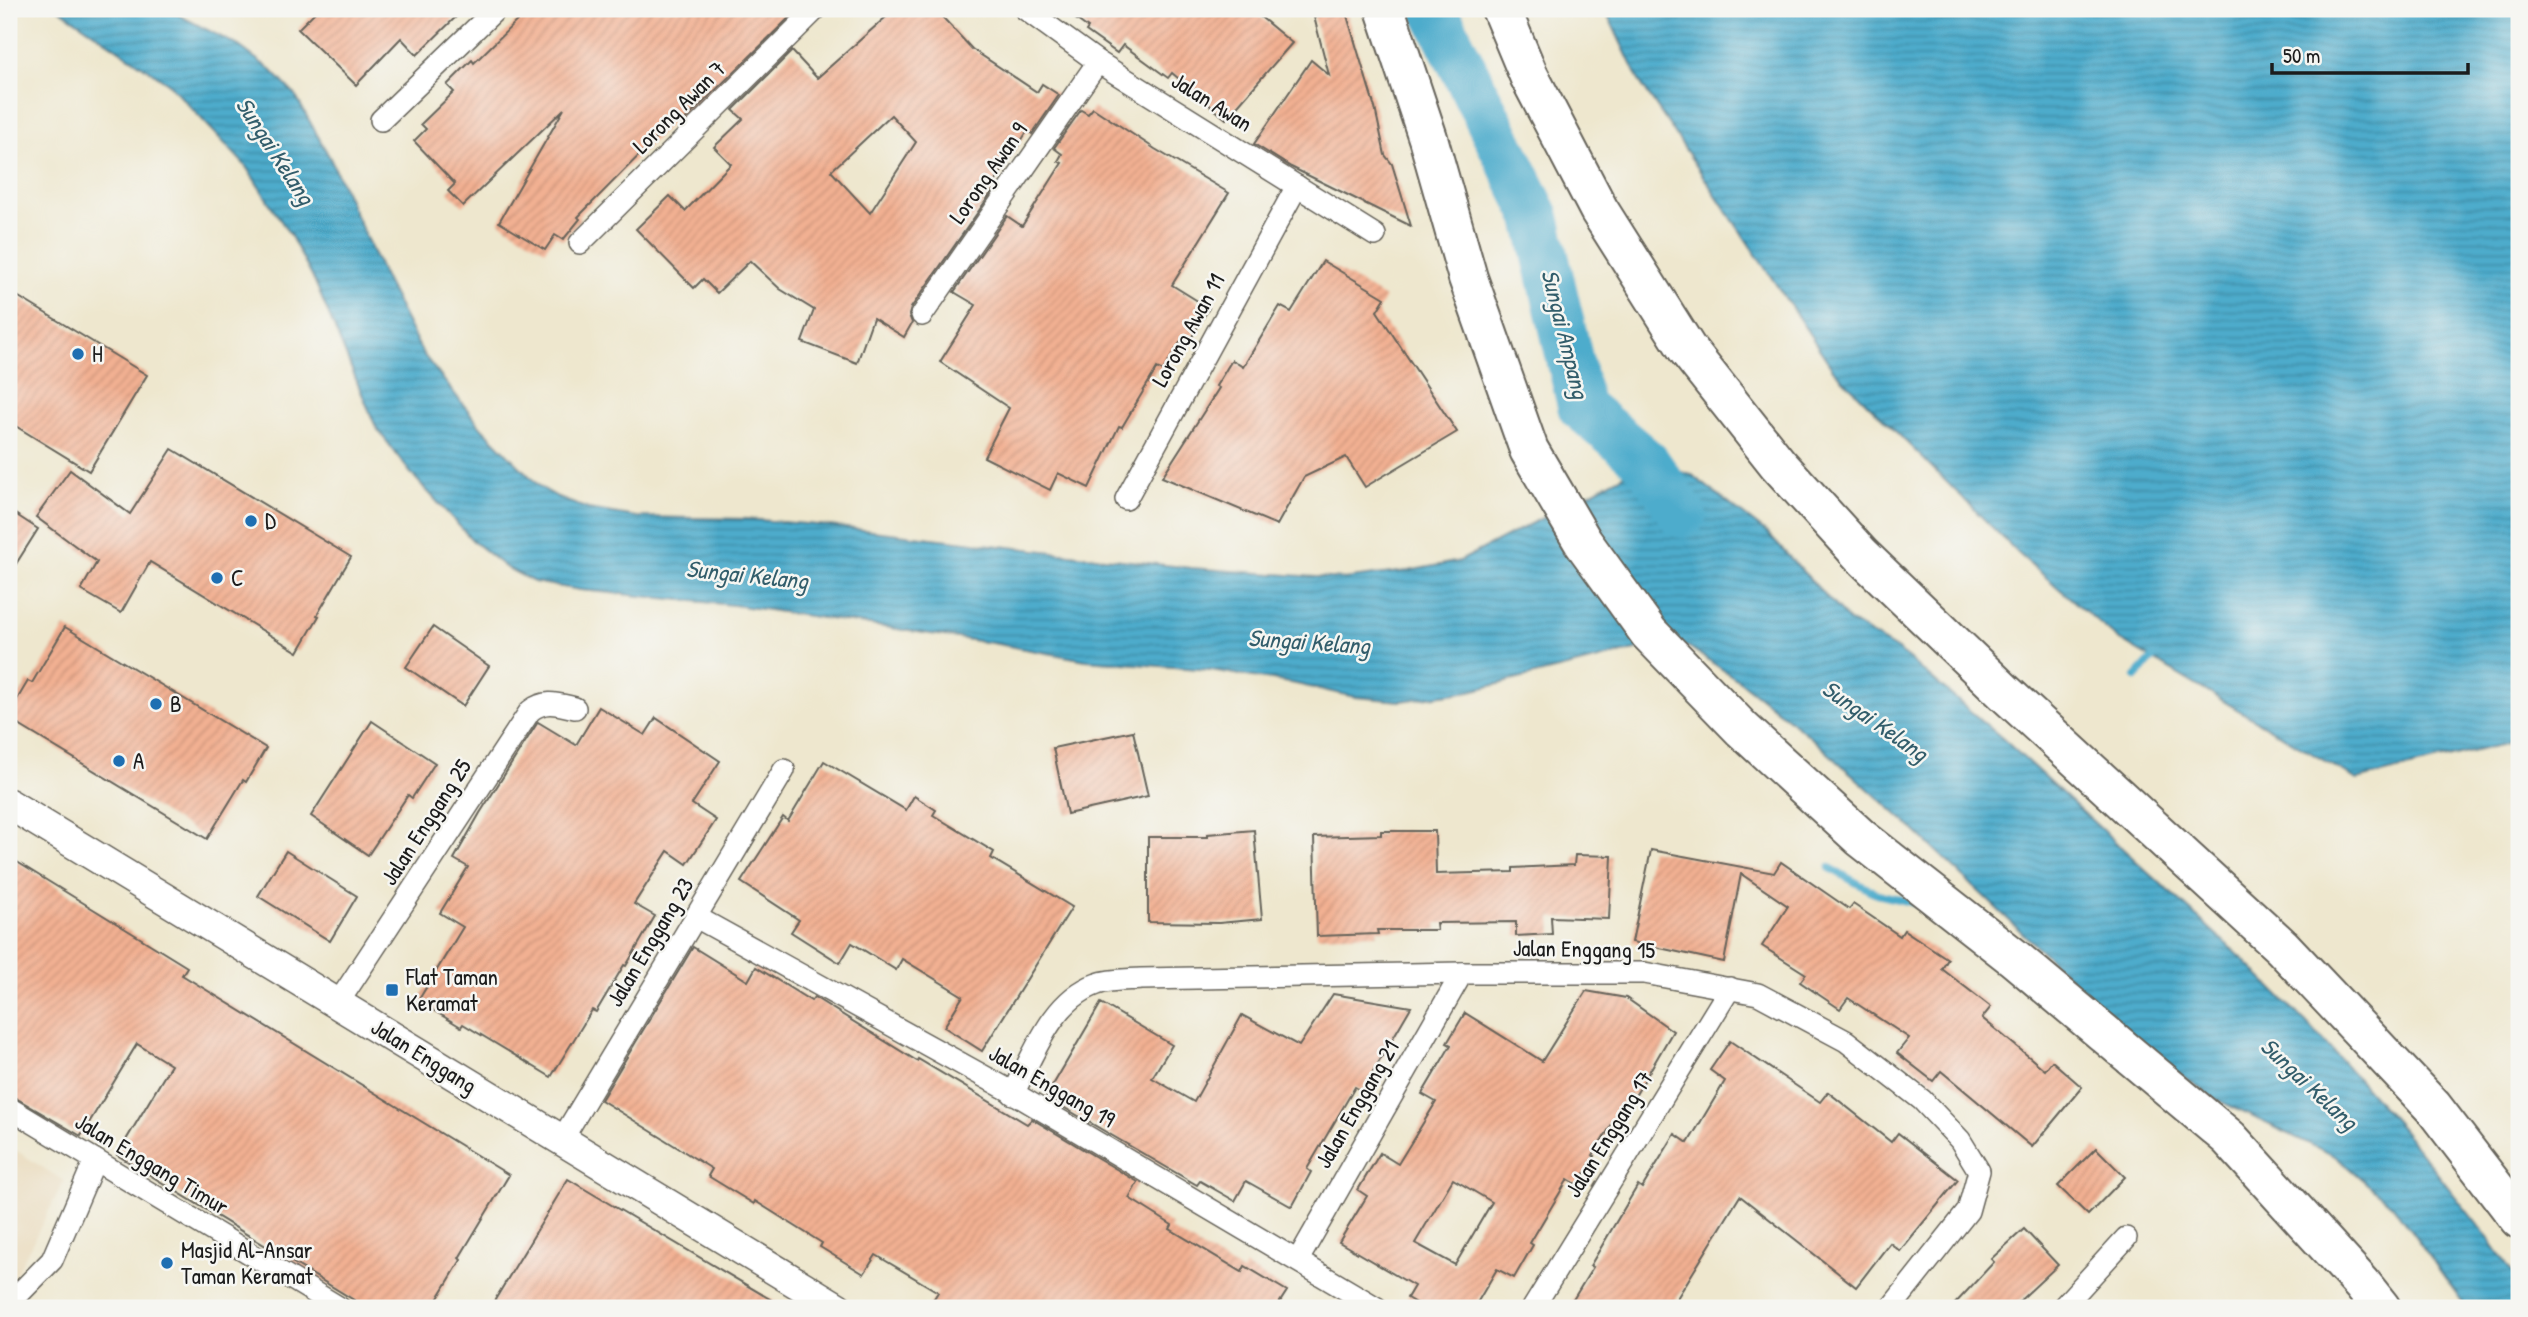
<svg xmlns="http://www.w3.org/2000/svg" width="2528" height="1317" viewBox="0 0 2528 1317" font-family="'Patrick Hand',sans-serif">
	<style>
		.built { fill: #e9d9ba }
		.water { fill: url(#water-rules); stroke: #346474; stroke-width: 2 }
		.lines { fill: none; stroke-linecap: round; stroke-linejoin: round }
		.stream { stroke: #4daccc; stroke-width: 8 }
		.river { stroke: #4daccc; stroke-width: 47 }
		.building { fill: url(#building-hatch); fill-rule: evenodd }
		.street-casing { stroke: #66635a; stroke-width: 24 }
		.secondary-casing { stroke: #66635a; stroke-width: 33 }
		.highway-casing { stroke: #66635a; stroke-width: 42 }
		.street { stroke: #fff; stroke-width: 21 }
		.secondary { stroke: #fff; stroke-width: 30 }
		.highway { stroke: #fff; stroke-width: 38 }
		.poi-dot { fill: #1f6fb2; stroke: #f6f6f2; stroke-width: 2.5 }
		.labels { text-anchor: middle; stroke-width: 5; stroke-linejoin: round; paint-order: stroke }
		.street-label { font-size: 23px; fill: #1c1c1c; stroke: #f6f6f2 }
		.poi-label { font-size: 23px; fill: #1c1c1c; stroke: #f6f6f2; text-anchor: start }
		.water-label { font-size: 24px; font-style: italic; fill: #325d6b; stroke: #f6f6f2 }
	</style>
	<defs>
		<pattern id="water-rules" width="6" height="5" patternUnits="userSpaceOnUse" patternTransform="scale(1.75)"><rect width="6" height="5" fill="#4daccc"/><path d="M0 2.5h6" fill="none" stroke="#3f8ba5"/></pattern>
		<pattern id="building-hatch" width="6" height="6" patternUnits="userSpaceOnUse" patternTransform="scale(1.75)"><rect width="6" height="6" fill="#f2b092"/><path d="M-1 1l2-2M0 6l6-6M5 7l2-2" fill="none" stroke="#cf977d"/></pattern>
	</defs>
	<rect width="100%" height="100%" fill="#f6f6f2"/>
	<filter id="ink" filterUnits="userSpaceOnUse"><feTurbulence type="fractalNoise" baseFrequency=".0143" numOctaves="2"/><feDisplacementMap in="SourceGraphic" scale="14" xChannelSelector="R" yChannelSelector="G"/><feConvolveMatrix kernelMatrix="1 2 1 2 8 2 1 2 1" color-interpolation-filters="sRGB"/></filter>
	<filter id="wash" filterUnits="userSpaceOnUse"><feTurbulence type="fractalNoise" baseFrequency=".00686" numOctaves="4" result="noise"/><feDisplacementMap in="SourceGraphic" scale="28" xChannelSelector="R" yChannelSelector="G"/><feGaussianBlur stdDeviation="1.57" result="paint"/><feColorMatrix in="noise" values="0 0 0 0 0 0 0 0 0 0 0 0 0 0 0 0 0 1.4 0 .05"/><feComposite in="paint" operator="in"/></filter>
	<g filter="url(#wash)">
		<rect width="100%" height="100%" fill="#eee7ce"/>
		<polygon class="built" points="9,1146 64,1181 9,1288"/>
		<g class="water">
			<polygon points="59,9 167,9 239,46 271,70 295,95 330,158 384,277 423,354 482,428 540,487 561,499 588,509 636,517 747,519 829,526 1191,568 1343,579 1408,571 1460,561 1647,463 1692,475 1768,534 1849,621 1898,650 2002,738 2244,960 2324,1041 2402,1129 2489,1239 2519,1283 2519,1308 2467,1308 2393,1206 2335,1156 2215,1099 2166,1064 2090,997 1913,829 1806,733 1741,682 1689,647 1651,646 1470,691 1401,701 1355,697 1296,684 1211,670 1086,660 992,643 734,605 580,590 534,582 505,567 474,542 410,472 376,427 316,284 292,238 245,165 168,83"/>
			<polygon points="1605,9 2519,9 2519,735 2504,744 2357,780 2118,639 2020,555 1833,369 1638,79"/>
		</g>
		<g class="lines">
			<g class="stream">
				<polyline points="2136,677 2153,658"/>
				<polyline points="1830,868 1877,894 1920,904"/>
			</g>
			<polyline class="river" points="1434,9 1536,216 1581,407 1647,463 1683,515"/>
		</g>
		<g id="blocks">
			<g class="building">
				<polygon points="318,9 464,9 417,55 401,38 356,85 298,29"/>
				<polygon points="529,9 798,9 681,124 675,119 578,217 580,219 563,240 555,235 545,250 499,222 564,109 463,206 448,191 455,184 414,141 426,129 421,124 454,92 447,85 472,60 474,63"/>
				<path d="M895 9H935L972 49 1037 92 1042 84 1059 95 1032 134 1028 130 992 187 994 189 911 308 909 315 912 323 904 337 873 318 857 363 802 342 814 310 780 289 750 261 717 293 703 279 694 288 636 229 670 196 685 211 731 164 714 147 743 119 733 110 792 51 817 78ZM891 115 916 142 870 213 831 171Z"/>
				<polygon points="1062,9 1251,9 1292,43 1226,119 1172,73 1168,78 1123,45 1117,53 1086,31 1088,28"/>
				<polygon points="1312,9 1345,9 1375,108 1385,155 1392,164 1411,226 1291,167 1254,144 1311,60 1329,75"/>
				<polygon points="1093,108 1155,149 1229,193 1172,285 1209,308 1187,345 1181,341 1163,371 1157,368 1122,427 1119,426 1089,488 1058,473 1050,490 984,457 1009,408 940,362 976,305 954,292 1007,216 1022,226 1062,163 1058,161 1062,154 1054,148 1081,110 1088,114"/>
				<polygon points="1323,261 1385,298 1377,311 1457,432 1365,487 1346,457 1304,477 1277,525 1162,477 1219,388 1216,386 1232,360 1243,367 1280,306 1291,312"/>
				<polygon points="9,291 147,375 89,471 9,422"/>
				<polygon points="172,449 351,557 317,615 319,616 298,652 150,562 121,613 81,590 97,562 36,517 70,470 130,514"/>
				<polygon points="9,510 38,529 9,575"/>
				<polygon points="65,627 266,748 246,782 243,780 207,839 9,719 9,713 28,681 32,683"/>
				<polygon points="433,627 489,666 463,706 406,667"/>
				<polygon points="599,707 645,735 656,718 720,761 692,804 716,820 687,864 668,851 634,904 655,916 626,966 624,965 596,1012 592,1010 551,1077 463,1024 461,1027 418,1001 463,927 440,913 468,867 454,859 480,813 538,722 576,745"/>
				<polygon points="372,721 435,763 412,798 408,795 368,855 311,816"/>
				<polygon points="1133,731 1148,796 1067,814 1053,748"/>
				<polygon points="824,761 906,810 914,796 936,810 933,815 994,852 991,858 1072,907 982,1051 944,1027 963,996 902,959 896,970 852,943 840,963 791,932 799,920 741,882 783,817 788,821"/>
				<polygon points="1254,830 1262,919 1219,923 1148,922 1148,837 1208,837 1208,834"/>
				<polygon points="1381,831 1435,831 1436,874 1513,872 1513,868 1574,865 1575,855 1612,856 1609,919 1551,917 1552,934 1516,936 1516,922 1436,923 1437,930 1377,930 1378,934 1317,936 1314,837 1381,835"/>
				<polygon points="1651,850 1774,873 1781,862 1849,909 1853,904 1900,936 1904,930 1948,959 1942,969 1991,1007 1982,1018 2045,1070 2052,1061 2082,1087 2032,1147 1941,1071 1933,1081 1897,1053 1909,1038 1848,998 1840,1009 1800,982 1806,974 1762,946 1788,906 1741,874 1724,962 1632,942"/>
				<polygon points="286,851 357,896 330,941 258,896"/>
				<polygon points="9,857 187,967 182,975 509,1175 459,1258 461,1260 432,1308 367,1308 117,1155 171,1065 137,1044 81,1136 9,1094"/>
				<polygon points="693,947 748,981 756,967 811,1001 814,997 917,1061 918,1059 1027,1124 1032,1119 1138,1182 1129,1198 1172,1225 1170,1229 1242,1272 1245,1266 1287,1291 1276,1308 928,1308 938,1292 876,1255 864,1274 820,1247 822,1243 755,1201 754,1204 708,1176 712,1169 601,1100"/>
				<path d="M1586 991 1626 998 1673 1031 1635 1096 1631 1093 1593 1155 1595 1156 1578 1185 1568 1179 1530 1243 1533 1245 1514 1278 1497 1269 1474 1308H1424L1407 1298 1414 1286 1339 1242 1367 1196 1358 1190 1380 1153 1398 1164 1436 1102 1422 1094 1451 1045 1447 1043 1465 1013 1542 1061ZM1453 1179 1492 1202 1455 1265 1415 1243Z"/>
				<polygon points="1333,994 1411,1007 1362,1091 1355,1087 1307,1169 1311,1172 1292,1207 1246,1181 1235,1201 1200,1181 1197,1185 1046,1097 1101,1003 1172,1045 1152,1078 1194,1102 1242,1015 1299,1046"/>
				<polygon points="1730,1041 1820,1102 1828,1092 1891,1142 1898,1133 1958,1180 1900,1251 1890,1243 1856,1287 1740,1196 1671,1308 1568,1308 1593,1267 1590,1266 1638,1185 1642,1188 1675,1134 1688,1143 1725,1081 1710,1070"/>
				<polygon points="2096,1148 2125,1177 2088,1215 2058,1186"/>
				<polygon points="568,1179 598,1197 785,1308 490,1308"/>
				<polygon points="2024,1229 2058,1265 2012,1308 1951,1308 1994,1262 1991,1259"/>
			</g>
		</g>
	</g>
	<g filter="url(#ink)">
		<use href="#blocks" fill-opacity="0" stroke="#66635a" stroke-width="2"/>
		<g class="lines">
			<defs>
				<g id="street">
					<polyline points="1025,9 1098,62 1375,235"/>
					<polyline points="381,120 496,9"/>
					<polyline points="580,243 816,9"/>
					<polyline points="922,315 1098,62"/>
					<polyline points="1126,499 1297,186"/>
					<polyline points="696,917 1005,1088 1377,1308"/>
					<path d="M338 1003 530 711C545 699 558 704 575 708"/>
					<path d="M1013 1094C1034 1054 1052 1000 1097 984 1110 979 1127 980 1141 979L1462 973H1644L1758 994 1846 1041 1922 1100 1960 1140 1979 1171 1968 1211 1891 1308"/>
					<polyline points="9,1108 340,1308"/>
					<polyline points="561,1141 784,770"/>
					<polyline points="1298,1260 1462,973"/>
					<polyline points="9,1304 52,1260 95,1160"/>
					<polyline points="1533,1308 1730,988"/>
					<polyline points="2062,1308 2126,1238"/>
				</g>
				<polyline id="secondary" points="9,804 838,1308"/>
				<g id="highway">
					<polyline points="1385,9 1428,138 1468,278 1529,450 1583,542 1649,633 1742,729 1861,838 2013,957 2229,1138 2362,1284 2381,1308"/>
					<polyline points="1501,9 1529,76 1599,210 1687,349 1778,464 1861,555 2004,692 2282,947 2433,1107 2519,1219"/>
				</g>
			</defs>
			<use href="#street" class="street-casing"/>
			<use href="#secondary" class="secondary-casing"/>
			<use href="#highway" class="highway-casing"/>
			<use href="#street" class="street"/>
			<use href="#secondary" class="secondary"/>
			<use href="#highway" class="highway"/>
		</g>
	</g>
	<g class="poi-dot">
		<circle cx="78" cy="354" r="7"/>
		<circle cx="251" cy="521" r="7"/>
		<circle cx="217" cy="578" r="7"/>
		<circle cx="156" cy="704" r="7"/>
		<circle cx="119" cy="761" r="7"/>
		<rect x="385" y="983" width="14" height="14" rx="3.5"/>
		<circle cx="167" cy="1263" r="7"/>
	</g>
	<g class="labels">
		<g class="street-label">
			<text transform="translate(1212 102) rotate(32)" y="8">Jalan Awan</text>
			<text transform="translate(679 107) rotate(-45)" y="8">Lorong Awan 7</text>
			<text transform="translate(988 173) rotate(-55)" y="8">Lorong Awan 9</text>
			<text transform="translate(1188 330) rotate(-61)" y="8">Lorong Awan 11</text>
			<text transform="translate(426 822) rotate(-57)" y="8">Jalan Enggang 25</text>
			<text transform="translate(650 942) rotate(-59)" y="8">Jalan Enggang 23</text>
			<text transform="translate(1584 949) rotate(1)" y="8">Jalan Enggang 15</text>
			<text transform="translate(424 1056) rotate(32)" y="8">Jalan Enggang</text>
			<text transform="translate(1052 1086) rotate(30)" y="8">Jalan Enggang 19</text>
			<text transform="translate(1357 1104) rotate(-60)" y="8">Jalan Enggang 21</text>
			<text transform="translate(1609 1134) rotate(-58)" y="8">Jalan Enggang 17</text>
			<text transform="translate(152 1164) rotate(31)" y="8">Jalan Enggang Timur</text>
		</g>
		<g class="poi-label">
			<text x="92" y="362">H</text>
			<text x="265" y="529">D</text>
			<text x="231" y="586">C</text>
			<text x="170" y="712">B</text>
			<text x="133" y="769">A</text>
			<text x="406" y="985">Flat Taman<tspan x="406" dy="26">Keramat</tspan></text>
			<text x="181" y="1258">Masjid Al-Ansar<tspan x="181" dy="26">Taman Keramat</tspan></text>
		</g>
		<g class="water-label">
			<text transform="translate(275 151) rotate(57)" y="8">Sungai Kelang</text>
			<text transform="translate(1565 334) rotate(76)" y="8">Sungai Ampang</text>
			<text transform="translate(747 575) rotate(6)" y="8">Sungai Kelang</text>
			<text transform="translate(1309 642) rotate(4)" y="8">Sungai Kelang</text>
			<text transform="translate(1875 721) rotate(35)" y="8">Sungai Kelang</text>
			<text transform="translate(2309 1084) rotate(43)" y="8">Sungai Kelang</text>
		</g>
	</g>
	<rect width="2528" height="1317" fill="none" stroke="#f6f6f2" stroke-width="35"/>
	<path d="M2272 63v10h196v-10" fill="none" stroke="#1c1c1c" stroke-width="3.5"/>
	<text x="2283" y="63" font-size="21" fill="#1c1c1c" stroke="#f6f6f2" stroke-width="5" paint-order="stroke">50 m</text>
</svg>
